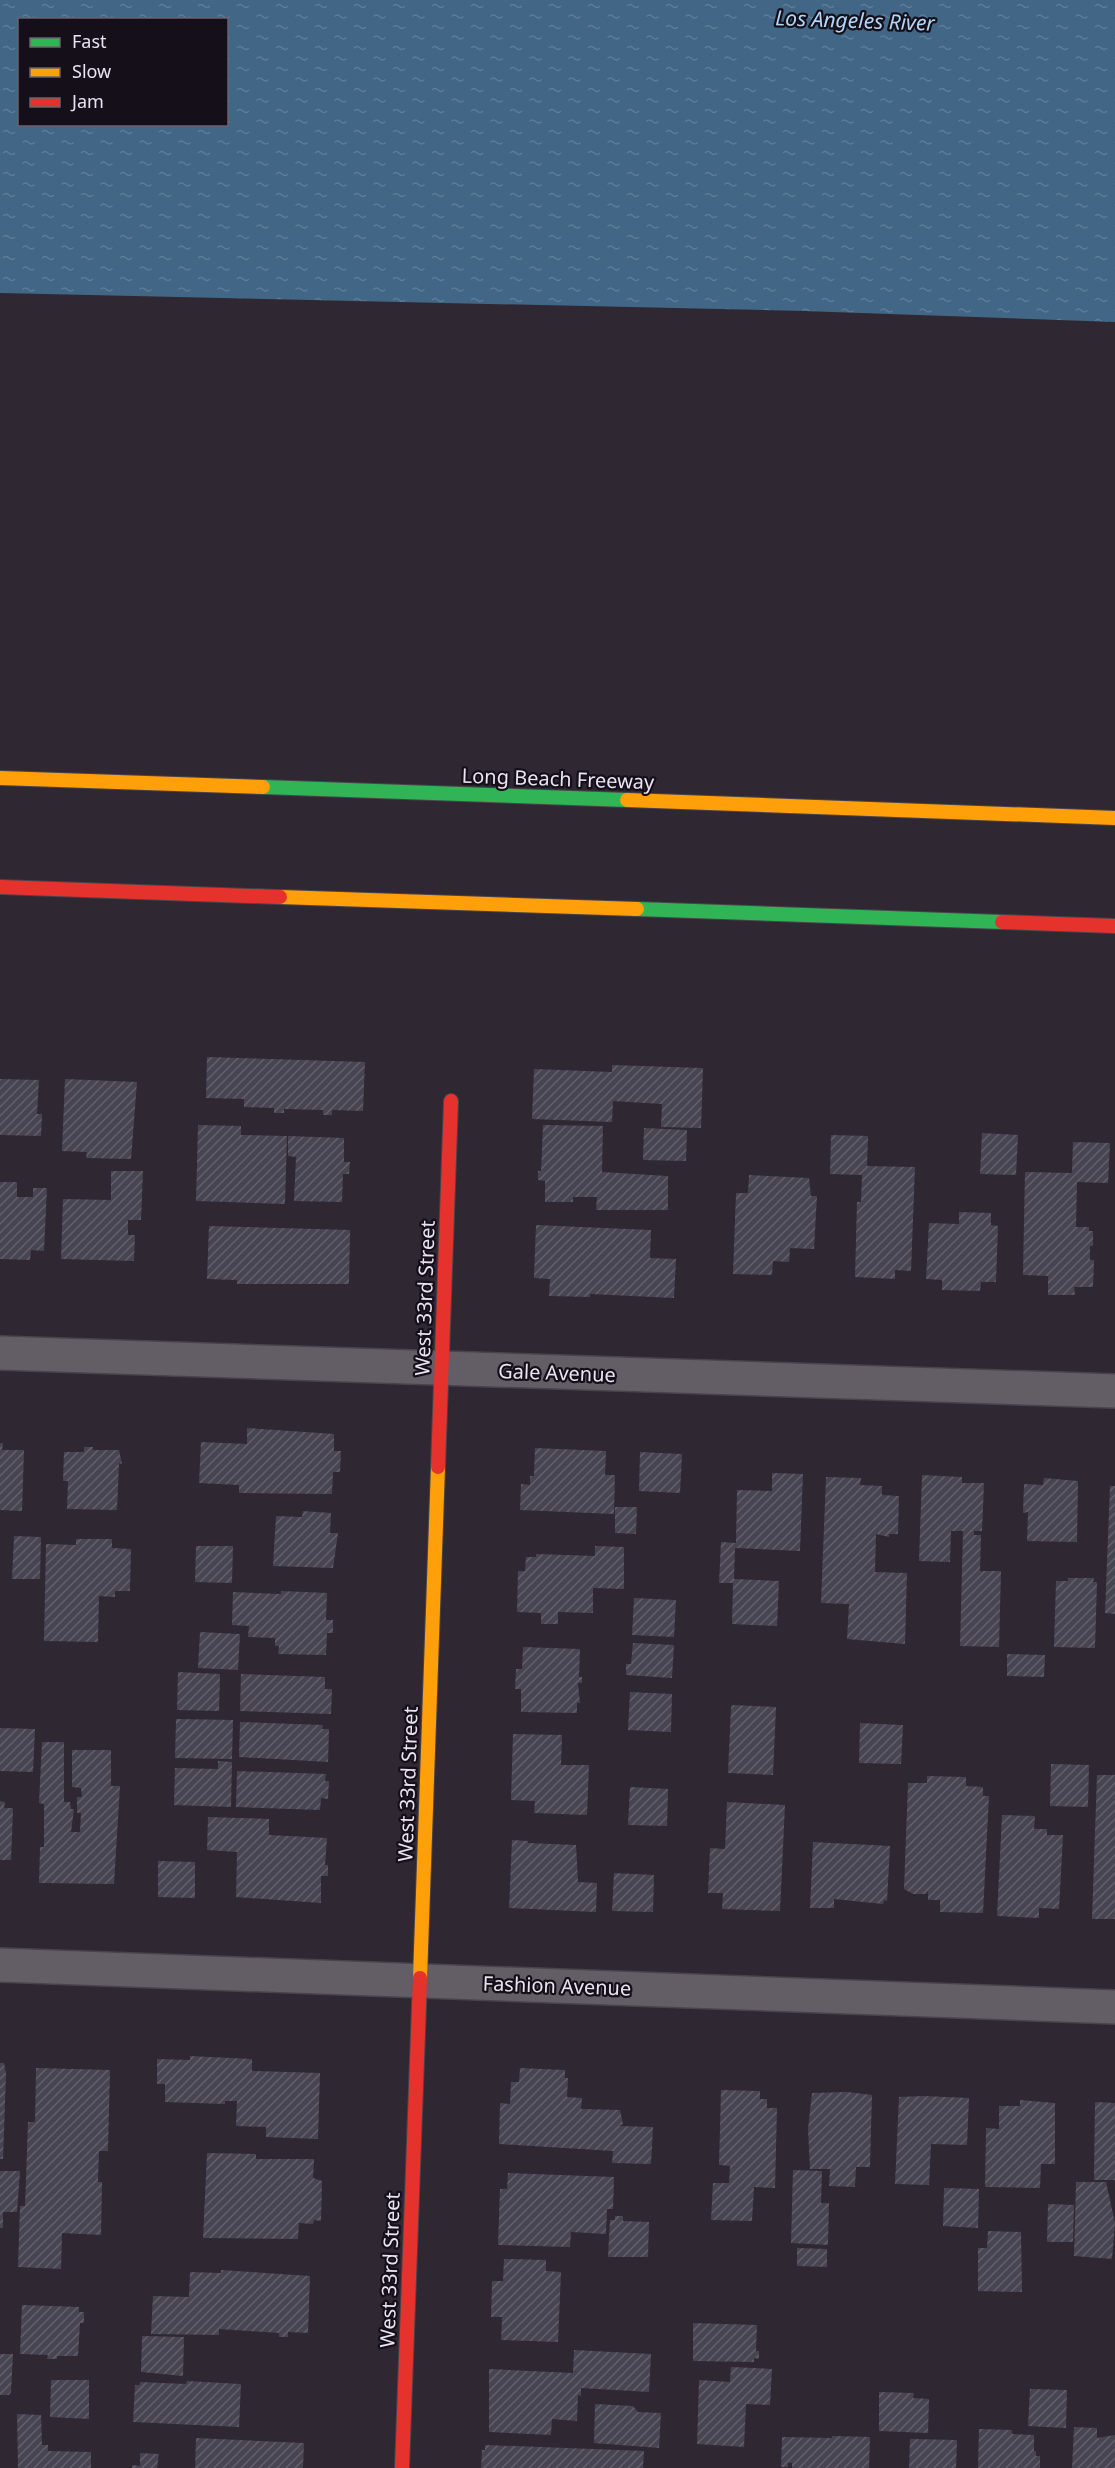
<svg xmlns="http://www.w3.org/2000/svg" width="1115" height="2468" viewBox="0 0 1115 2468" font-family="'Noto Sans',sans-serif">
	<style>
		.water { fill: url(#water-ripples); fill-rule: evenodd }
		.building { fill: url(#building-hatch) }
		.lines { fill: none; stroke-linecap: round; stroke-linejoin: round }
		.street-casing { stroke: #49434d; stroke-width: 36 }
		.fast-casing { stroke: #49434d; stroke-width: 16 }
		.slow-casing { stroke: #49434d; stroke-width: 16 }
		.jam-casing { stroke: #49434d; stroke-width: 16 }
		.street { stroke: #635d66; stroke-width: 33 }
		.fast { stroke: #30b455; stroke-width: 14 }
		.slow { stroke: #ff9f0a; stroke-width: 14 }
		.jam { stroke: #e5322d; stroke-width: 14 }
		.labels { text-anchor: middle; stroke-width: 4.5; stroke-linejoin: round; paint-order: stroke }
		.street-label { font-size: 20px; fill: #eae2f0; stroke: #140f18 }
		.water-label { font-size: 21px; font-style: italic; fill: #b1d5f6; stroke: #140f18 }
	</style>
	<defs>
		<pattern id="water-ripples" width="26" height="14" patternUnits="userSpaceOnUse" patternTransform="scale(1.5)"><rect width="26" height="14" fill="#426685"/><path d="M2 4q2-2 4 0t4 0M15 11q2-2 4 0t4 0" fill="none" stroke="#5d7c97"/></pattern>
		<pattern id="building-hatch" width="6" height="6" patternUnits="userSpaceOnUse" patternTransform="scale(1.5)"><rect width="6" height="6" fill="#484552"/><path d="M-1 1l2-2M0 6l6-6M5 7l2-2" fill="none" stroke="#63606b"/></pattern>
	</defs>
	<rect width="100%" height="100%" fill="#2f2732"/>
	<path class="water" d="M0 0H1115V322L804 311 0 293ZM20 20H226V124H20Z"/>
	<g class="building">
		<polygon points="207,1057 365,1062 363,1111 332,1110 332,1115 323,1115 323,1110 284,1109 284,1113 274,1113 274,1108 244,1107 244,1099 206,1098"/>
		<polygon points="612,1065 703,1068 701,1128 661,1127 662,1104 613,1101 612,1122 532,1119 534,1069 612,1072"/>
		<polygon points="0,1079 39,1080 37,1114 42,1114 41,1136 0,1135"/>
		<polygon points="65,1079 137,1082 131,1159 86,1158 87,1152 62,1151"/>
		<polygon points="198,1125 241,1126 241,1135 287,1136 285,1204 196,1201"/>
		<polygon points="543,1125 603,1126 602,1172 668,1176 668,1210 596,1210 597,1197 573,1197 573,1202 545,1202 545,1181 538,1180 538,1171 541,1171"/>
		<polygon points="644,1128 687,1130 686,1161 643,1160"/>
		<polygon points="982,1133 1018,1135 1016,1175 980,1174"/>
		<polygon points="831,1135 868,1136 867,1166 915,1167 911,1271 895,1270 895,1279 855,1277 857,1202 861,1202 862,1175 830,1174"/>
		<polygon points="288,1136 344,1138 344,1162 350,1162 349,1174 343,1174 342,1202 294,1201 296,1157 288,1156"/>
		<polygon points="1073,1142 1110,1143 1108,1183 1077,1182 1076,1227 1089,1227 1089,1231 1093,1231 1093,1246 1090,1246 1090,1260 1094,1260 1093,1287 1074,1287 1075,1295 1048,1295 1048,1276 1023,1275 1025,1172 1072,1173"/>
		<polygon points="111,1171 143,1171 141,1220 128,1220 128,1235 135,1235 134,1261 61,1259 63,1199 111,1200"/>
		<polygon points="749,1175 809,1178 811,1196 817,1196 814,1249 790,1248 789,1262 773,1261 772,1275 733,1274 736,1193 748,1193"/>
		<polygon points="0,1182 17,1182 17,1197 33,1197 33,1188 47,1188 44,1251 31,1250 30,1260 0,1259"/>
		<polygon points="959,1212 991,1213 991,1225 998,1226 996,1282 981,1282 980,1291 942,1290 942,1280 926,1279 929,1223 959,1224"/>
		<polygon points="536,1225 651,1230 650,1258 676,1259 674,1298 590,1294 590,1297 549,1296 550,1279 534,1278"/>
		<polygon points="209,1226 350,1230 349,1284 237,1284 237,1280 207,1279"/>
		<polygon points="247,1428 334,1434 334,1451 341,1451 340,1472 333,1472 332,1494 239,1493 239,1485 199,1483 201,1442 247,1444"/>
		<polygon points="0,1443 3,1443 2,1450 24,1450 22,1511 0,1510"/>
		<polygon points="84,1447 93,1447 93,1450 119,1450 122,1464 119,1463 117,1510 67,1509 68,1481 63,1481 64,1452 84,1452"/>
		<polygon points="535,1448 606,1451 605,1475 615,1475 614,1514 520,1510 521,1484 530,1485 530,1476 534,1476"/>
		<polygon points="640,1452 682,1454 680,1493 639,1491"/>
		<polygon points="772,1473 803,1474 800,1551 735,1548 734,1579 779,1581 777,1626 732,1624 733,1583 719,1583 721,1542 736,1543 737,1490 772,1491"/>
		<polygon points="922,1475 962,1477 962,1483 984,1483 982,1531 974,1531 974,1535 981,1535 980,1571 1001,1571 999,1647 960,1646 963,1531 951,1531 950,1562 919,1561"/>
		<polygon points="826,1477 861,1478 860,1485 882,1486 882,1495 899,1496 898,1534 889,1534 889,1537 876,1534 875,1572 907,1573 905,1644 847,1639 849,1604 821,1603"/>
		<polygon points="1044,1478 1078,1481 1077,1542 1027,1541 1028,1512 1023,1513 1024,1484 1043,1485"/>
		<polygon points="1110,1486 1115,1486 1115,1614 1105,1613"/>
		<polygon points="615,1507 637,1507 636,1534 615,1533"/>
		<polygon points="303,1511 331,1513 330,1533 338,1533 333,1568 273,1566 276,1516 302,1517"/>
		<polygon points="14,1536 41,1537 40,1579 12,1579"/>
		<polygon points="76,1539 112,1539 112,1548 131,1549 130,1591 115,1591 115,1597 99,1596 98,1642 44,1641 46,1544 76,1545"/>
		<polygon points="196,1546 233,1546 232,1583 195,1582"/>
		<polygon points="595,1546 624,1547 624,1589 593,1588 593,1613 558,1612 558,1624 541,1624 541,1613 517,1612 518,1571 525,1571 526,1557 536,1557 536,1554 595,1556"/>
		<polygon points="1068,1578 1094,1578 1093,1582 1097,1582 1095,1648 1054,1647 1056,1581 1068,1581"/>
		<polygon points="281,1591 327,1593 326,1620 333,1620 333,1633 327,1633 326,1655 278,1654 279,1646 275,1646 275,1638 248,1637 249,1626 232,1625 233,1592 281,1594"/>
		<polygon points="634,1598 676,1600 674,1637 632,1635"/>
		<polygon points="200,1632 240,1634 238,1670 198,1668"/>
		<polygon points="633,1643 674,1645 672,1678 626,1675 626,1664 631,1664"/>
		<polygon points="523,1647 580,1649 579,1677 582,1677 582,1683 578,1683 580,1703 577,1703 577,1713 521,1712 521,1689 515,1689 516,1669 522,1669"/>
		<polygon points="1007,1654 1045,1655 1044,1677 1007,1676"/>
		<polygon points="178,1672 220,1674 219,1711 177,1710"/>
		<polygon points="241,1674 325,1677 325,1689 332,1689 331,1714 240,1711"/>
		<polygon points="630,1692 672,1694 671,1732 628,1730"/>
		<polygon points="733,1705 776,1707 773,1775 728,1773 731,1707"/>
		<polygon points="176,1719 233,1720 232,1759 175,1758"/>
		<polygon points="240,1722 323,1725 322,1729 329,1729 328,1762 239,1757"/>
		<polygon points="860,1723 903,1725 901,1764 859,1763"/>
		<polygon points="0,1728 35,1729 33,1772 0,1771"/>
		<polygon points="513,1734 562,1735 561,1765 589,1765 587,1815 534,1813 535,1801 511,1800"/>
		<polygon points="42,1742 64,1742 64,1802 70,1802 71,1809 74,1809 71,1832 80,1832 81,1813 77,1813 77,1797 82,1797 81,1788 72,1787 72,1750 111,1750 111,1786 120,1786 114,1884 39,1883 40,1847 44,1847 44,1804 39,1803"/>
		<polygon points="218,1761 232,1762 231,1807 174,1805 175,1768 218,1769"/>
		<polygon points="1051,1764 1089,1765 1088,1807 1050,1806"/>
		<polygon points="237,1771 326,1774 325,1781 329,1781 328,1799 321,1798 320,1810 236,1807"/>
		<polygon points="1097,1775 1115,1775 1115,1919 1092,1919"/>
		<polygon points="927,1776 966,1777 966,1786 983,1787 983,1796 989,1796 983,1913 940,1912 940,1900 928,1900 928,1891 926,1894 913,1894 904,1889 908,1783 927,1783"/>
		<polygon points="630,1787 668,1789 667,1826 628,1825"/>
		<polygon points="0,1801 5,1802 4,1808 13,1808 11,1860 0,1860"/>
		<polygon points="727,1802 785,1805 780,1911 722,1909 723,1893 708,1893 710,1848 725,1849"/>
		<polygon points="1002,1815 1035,1816 1034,1829 1047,1829 1047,1835 1063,1835 1059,1909 1039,1908 1039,1918 997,1916"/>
		<polygon points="208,1817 269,1819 269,1835 327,1838 325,1865 328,1865 328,1876 321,1876 321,1903 236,1897 237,1852 207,1850"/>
		<polygon points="512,1840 528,1841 528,1843 576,1845 578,1882 597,1883 596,1912 509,1908"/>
		<polygon points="813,1842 890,1846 887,1901 884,1900 883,1904 834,1899 834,1908 810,1908"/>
		<polygon points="158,1861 195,1862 195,1898 158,1897"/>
		<polygon points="614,1873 654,1875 653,1912 612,1911"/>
		<polygon points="190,2056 252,2059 252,2071 320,2073 318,2139 266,2137 266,2127 236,2126 237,2101 225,2101 225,2104 165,2102 165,2084 157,2084 157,2059 190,2060"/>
		<polygon points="0,2063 4,2063 6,2074 3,2159 0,2159"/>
		<polygon points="36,2068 110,2070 108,2151 99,2151 98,2182 102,2182 101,2235 62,2233 61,2269 18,2267 20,2206 25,2206 28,2122 35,2122"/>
		<polygon points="520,2068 565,2070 565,2078 568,2078 567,2097 582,2098 581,2109 620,2110 623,2124 619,2126 653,2127 651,2164 612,2163 613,2151 499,2144 500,2103 510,2104 511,2082 519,2082"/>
		<polygon points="721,2090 760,2091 760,2099 767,2099 767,2108 777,2108 775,2188 754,2187 752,2221 711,2220 713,2183 729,2183 730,2166 719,2165"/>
		<polygon points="847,2092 872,2095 870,2167 856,2167 855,2187 829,2186 830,2169 810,2169 808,2129 812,2093"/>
		<polygon points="923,2096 969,2098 967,2145 931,2144 929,2185 895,2184 899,2097"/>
		<polygon points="1020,2100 1055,2103 1055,2164 1041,2164 1040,2188 985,2187 986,2128 999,2129 999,2106 1020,2106"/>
		<polygon points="1095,2102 1115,2103 1115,2180 1094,2180"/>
		<polygon points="207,2153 256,2154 256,2159 314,2159 313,2178 322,2181 321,2221 314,2220 313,2224 299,2223 298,2239 203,2238"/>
		<polygon points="793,2170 822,2171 821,2203 829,2203 828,2245 791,2243"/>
		<polygon points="0,2171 20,2171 17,2212 3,2212 3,2228 0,2228"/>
		<polygon points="508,2173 614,2177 613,2209 607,2209 606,2234 571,2232 570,2247 498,2245 500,2189 507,2189"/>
		<polygon points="1076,2182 1106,2182 1115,2223 1112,2259 1074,2256"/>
		<polygon points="944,2188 979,2189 978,2228 943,2226"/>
		<polygon points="1048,2204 1074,2205 1073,2242 1047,2242"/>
		<polygon points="615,2216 623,2216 623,2221 649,2222 648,2257 608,2257 610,2220 615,2220"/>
		<polygon points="988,2231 1021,2232 1022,2292 978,2291 978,2248 987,2248"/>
		<polygon points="797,2248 827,2249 827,2267 797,2266"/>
		<polygon points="504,2259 546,2260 546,2271 561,2272 558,2342 501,2340 502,2317 491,2317 492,2281 503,2281"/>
		<polygon points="221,2270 310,2276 308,2333 288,2332 288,2337 279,2337 279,2333 219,2329 219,2335 151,2334 153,2296 189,2297 190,2272 221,2273"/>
		<polygon points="22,2305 79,2307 79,2312 84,2312 84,2323 80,2323 78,2356 57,2356 57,2359 47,2359 48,2355 20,2354"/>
		<polygon points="693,2323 757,2325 756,2351 759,2351 759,2359 754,2358 754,2362 693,2361"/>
		<polygon points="142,2336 184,2337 183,2376 141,2372"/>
		<polygon points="574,2350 651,2354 649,2392 581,2388 581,2396 578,2395 577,2421 552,2419 551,2435 489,2432 489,2369 573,2373"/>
		<polygon points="0,2354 13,2354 11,2392 9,2395 0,2395"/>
		<polygon points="731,2367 772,2369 770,2405 746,2404 744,2447 697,2444 699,2380 730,2382"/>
		<polygon points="51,2380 89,2380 89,2419 50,2417"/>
		<polygon points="187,2381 241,2384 239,2427 133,2422 135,2385 140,2385 140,2382 186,2384"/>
		<polygon points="1030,2389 1067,2390 1066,2428 1028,2426"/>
		<polygon points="879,2392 914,2393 913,2398 929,2399 928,2433 879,2431"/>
		<polygon points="595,2404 633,2406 638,2412 661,2413 659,2448 594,2443"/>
		<polygon points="17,2414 41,2415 42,2445 48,2445 48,2451 91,2452 91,2468 18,2468"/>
		<polygon points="1074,2427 1097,2428 1097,2438 1115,2435 1115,2468 1072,2468"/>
		<polygon points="979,2429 1012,2430 1012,2434 1034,2435 1034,2451 1036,2451 1036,2456 1040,2456 1040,2468 978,2468"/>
		<polygon points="832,2436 870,2437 869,2468 792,2468 792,2463 788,2463 788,2467 781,2467 782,2437 832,2438"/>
		<polygon points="196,2438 304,2443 303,2468 195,2468"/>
		<polygon points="910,2439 957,2440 956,2468 909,2468"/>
		<polygon points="485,2445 644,2451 643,2468 481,2468 482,2450 485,2450"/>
		<polygon points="140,2453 159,2454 157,2468 132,2468 132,2465 140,2466"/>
	</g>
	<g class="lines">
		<defs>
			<g id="street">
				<polyline points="0,1353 1115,1391"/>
				<polyline points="0,1965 1115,2007"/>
			</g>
			<g id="fast">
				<polyline points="263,787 627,800"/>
				<polyline points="637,909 1002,922"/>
			</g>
			<g id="slow">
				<polyline points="0,778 263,787"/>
				<polyline points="627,800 1115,818"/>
				<polyline points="280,897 637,909"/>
				<polyline points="420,1978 438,1467"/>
			</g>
			<g id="jam">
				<polyline points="0,887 280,897"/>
				<polyline points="1002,922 1115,926"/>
				<polyline points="438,1467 451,1101"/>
				<polyline points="402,2468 420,1978"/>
			</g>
		</defs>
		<use href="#street" class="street-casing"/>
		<use href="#fast" class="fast-casing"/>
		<use href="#slow" class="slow-casing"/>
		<use href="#jam" class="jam-casing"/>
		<use href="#street" class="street"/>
		<use href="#fast" class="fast"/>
		<use href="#slow" class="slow"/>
		<use href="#jam" class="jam"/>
	</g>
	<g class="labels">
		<g class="street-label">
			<text transform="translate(558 779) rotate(2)" y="7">Long Beach Freeway</text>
			<text transform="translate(425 1298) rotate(-88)" y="7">West 33rd Street</text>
			<text transform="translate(557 1373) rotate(2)" y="7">Gale Avenue</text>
			<text transform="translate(408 1784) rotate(-88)" y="7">West 33rd Street</text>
			<text transform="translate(557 1986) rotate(2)" y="7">Fashion Avenue</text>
			<text transform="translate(390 2270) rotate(-88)" y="7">West 33rd Street</text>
		</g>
		<g class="water-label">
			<text transform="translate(855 21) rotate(2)" y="7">Los Angeles River</text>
		</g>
	</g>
	<rect x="18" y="18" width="210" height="108" fill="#140f18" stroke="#6a636e" stroke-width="1.5"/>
	<rect x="30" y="38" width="30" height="9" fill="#30b455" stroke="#6a636e" stroke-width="1.5"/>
	<text x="72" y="48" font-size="18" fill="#eae2f0">Fast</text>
	<rect x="30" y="68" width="30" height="9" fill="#ff9f0a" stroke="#6a636e" stroke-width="1.5"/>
	<text x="72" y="78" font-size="18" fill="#eae2f0">Slow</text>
	<rect x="30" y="98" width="30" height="9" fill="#e5322d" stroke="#6a636e" stroke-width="1.5"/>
	<text x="72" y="108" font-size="18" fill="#eae2f0">Jam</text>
</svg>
